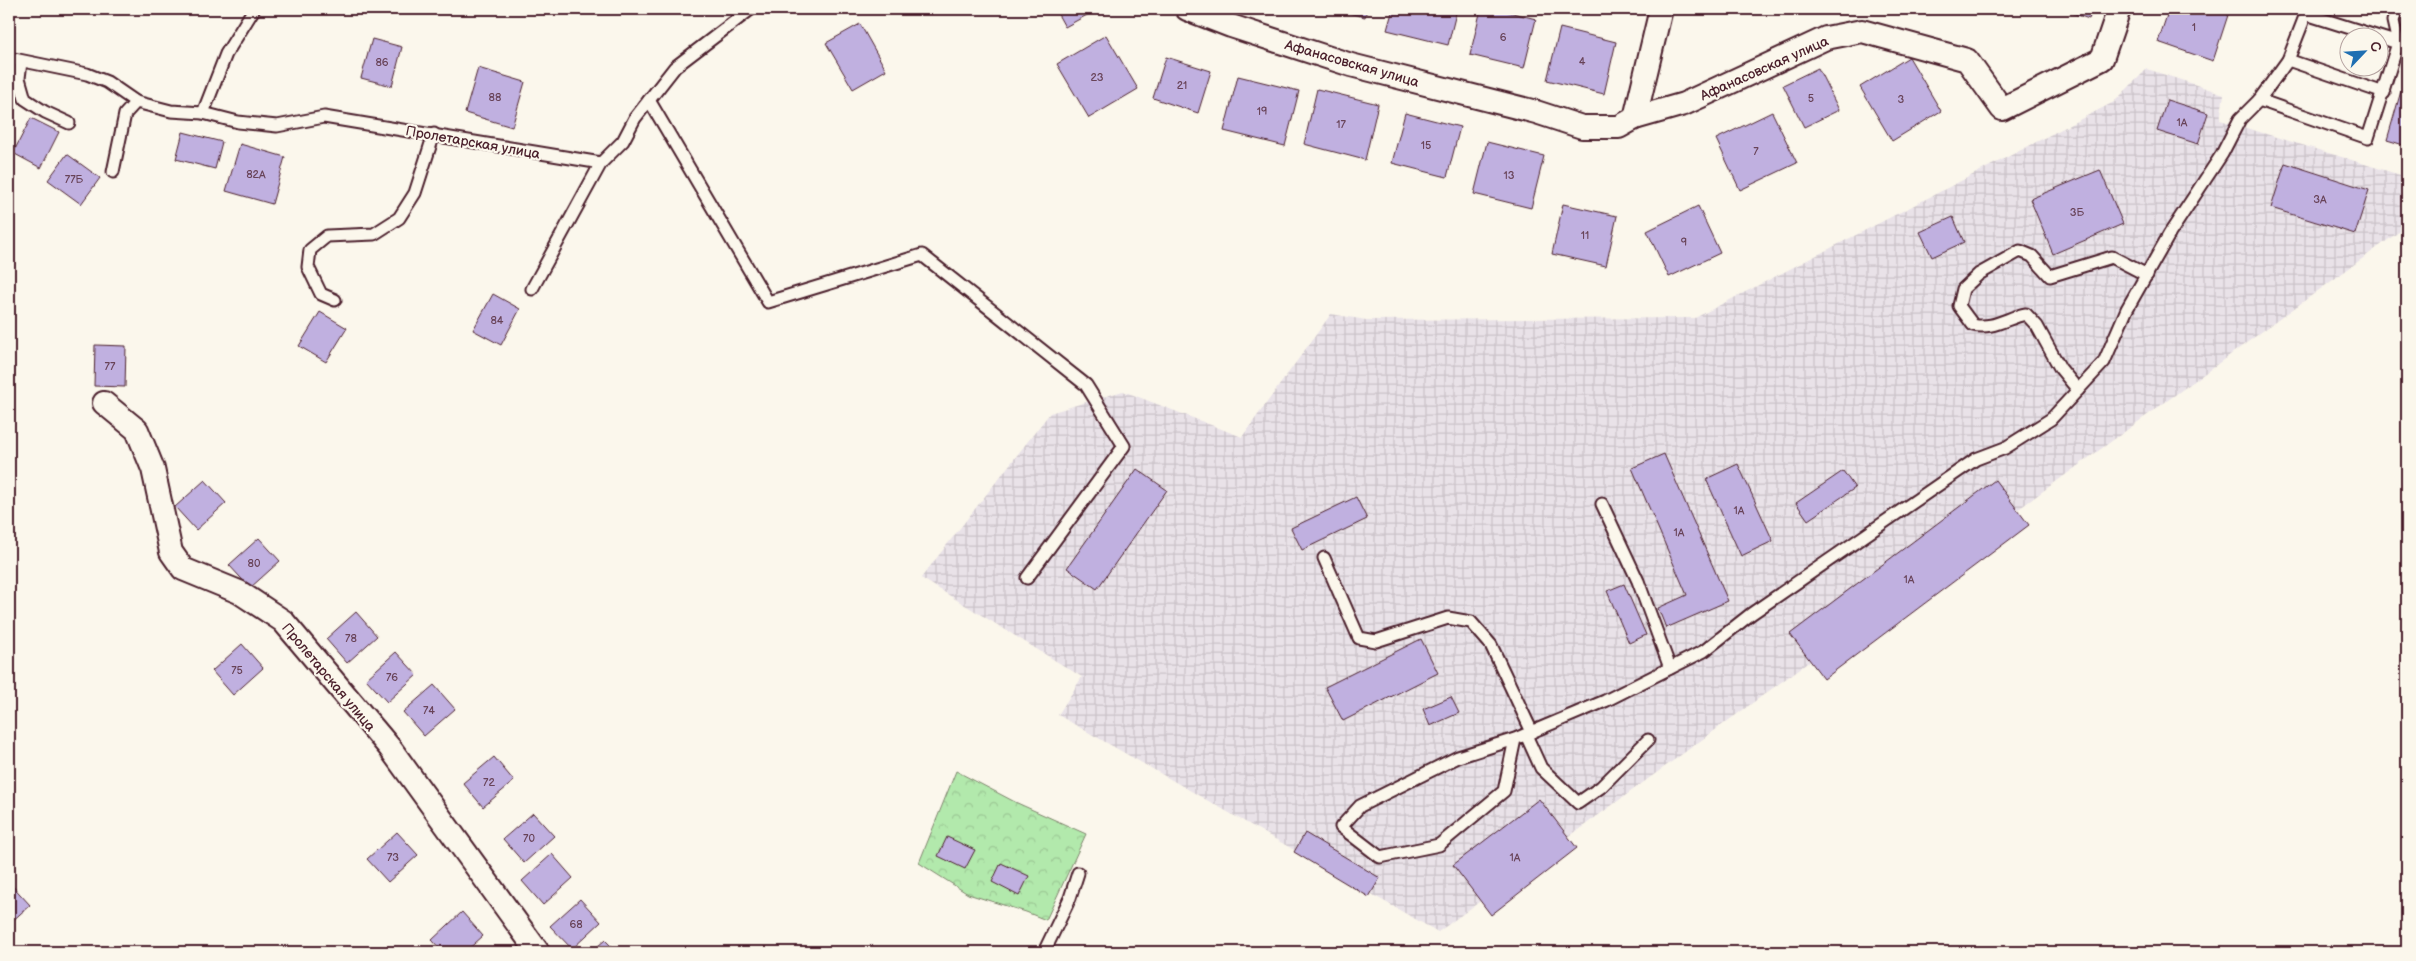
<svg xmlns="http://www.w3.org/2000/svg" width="2416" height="961" viewBox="0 0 2416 961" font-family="'Balsamiq Sans',sans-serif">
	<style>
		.industrial { fill: url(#industrial-grid) }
		.forest { fill: url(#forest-crowns); stroke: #7e846c }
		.building { fill: #c0b0e0; stroke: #4a1f2b }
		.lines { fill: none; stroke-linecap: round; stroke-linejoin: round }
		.lane-casing { stroke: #4a1f2b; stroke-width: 15 }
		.street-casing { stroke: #4a1f2b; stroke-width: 26 }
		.lane { stroke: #fbf7ec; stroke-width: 11 }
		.street { stroke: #fbf7ec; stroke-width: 22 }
		.labels { text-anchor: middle; stroke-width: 4.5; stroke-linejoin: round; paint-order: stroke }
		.number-label { font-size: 11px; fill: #684358 }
		.street-label { font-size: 14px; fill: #4a1f2b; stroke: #fbf7ec }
	</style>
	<defs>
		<pattern id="industrial-grid" width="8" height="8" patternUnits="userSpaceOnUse" patternTransform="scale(1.25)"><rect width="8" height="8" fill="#e9e2e8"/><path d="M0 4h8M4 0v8" fill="none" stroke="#c9c1c7"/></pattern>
		<pattern id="forest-crowns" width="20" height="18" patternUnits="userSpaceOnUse" patternTransform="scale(1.25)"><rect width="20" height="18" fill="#b2e9ac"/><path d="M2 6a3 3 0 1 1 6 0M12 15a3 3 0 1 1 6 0" fill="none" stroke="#9bc794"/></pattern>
	</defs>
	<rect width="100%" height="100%" fill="#fbf7ec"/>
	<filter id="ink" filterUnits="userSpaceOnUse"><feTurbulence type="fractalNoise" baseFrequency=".02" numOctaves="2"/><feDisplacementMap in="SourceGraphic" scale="10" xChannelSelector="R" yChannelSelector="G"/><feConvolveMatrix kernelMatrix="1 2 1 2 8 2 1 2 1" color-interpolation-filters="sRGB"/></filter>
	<g filter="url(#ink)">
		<polygon class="industrial" points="2147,69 2224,94 2220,120 2407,177 2407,226 1438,932 1058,715 1082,677 921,578 1050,413 1123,391 1242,437 1331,314 1366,320 1695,318 2114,102"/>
		<polygon class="forest" points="956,771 1015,802 1086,834 1046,920 1026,912 968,894 919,863"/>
		<g class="building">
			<polygon points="1055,9 1098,9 1065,27"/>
			<polygon points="1331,9 1367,9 1365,17"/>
			<polygon points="1393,9 1457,9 1448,45 1387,30"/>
			<polygon points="1481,9 1497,9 1536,19 1524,68 1470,55"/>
			<polygon points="2070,9 2093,9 2089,19 2069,12"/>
			<polygon points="2169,9 2219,9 2229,12 2213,61 2158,42"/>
			<polygon points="860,24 886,70 853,89 826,43"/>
			<polygon points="1560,28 1616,42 1604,94 1547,80"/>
			<polygon points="1106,35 1138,89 1089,118 1057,64"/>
			<polygon points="372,39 402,47 392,86 361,78"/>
			<polygon points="1166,57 1211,71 1198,113 1153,98"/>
			<polygon points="1909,57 1941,111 1892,141 1860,87"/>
			<polygon points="478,68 525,82 512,127 465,113"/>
			<polygon points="1818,68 1839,110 1804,127 1783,85"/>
			<polygon points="2407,70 2407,146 2387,140"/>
			<polygon points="1238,76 1299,91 1285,146 1224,131"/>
			<polygon points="1317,89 1378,104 1365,160 1304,144"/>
			<polygon points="2167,100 2208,113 2198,144 2157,131"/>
			<polygon points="1772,112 1797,163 1740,190 1716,139"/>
			<polygon points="1405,113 1460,127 1447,177 1392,163"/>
			<polygon points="31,118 59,132 41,168 13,153"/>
			<polygon points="183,132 222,142 215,169 176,159"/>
			<polygon points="1487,142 1544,156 1531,208 1474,194"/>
			<polygon points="240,144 285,157 272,204 226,191"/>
			<polygon points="67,154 100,178 81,204 48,180"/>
			<polygon points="2285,163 2369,190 2355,234 2271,208"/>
			<polygon points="2100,170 2123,224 2053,254 2030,199"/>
			<polygon points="1563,204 1617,216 1606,266 1552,254"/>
			<polygon points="1698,206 1720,253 1669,277 1647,231"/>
			<polygon points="1953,217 1964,242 1932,257 1920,232"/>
			<polygon points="493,294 520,309 501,345 473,330"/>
			<polygon points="320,312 347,328 326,362 299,346"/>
			<polygon points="95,345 126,346 125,387 94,386"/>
			<polygon points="1664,454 1728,601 1666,628 1658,608 1687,595 1632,468"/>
			<polygon points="1738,464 1773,541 1741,556 1706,479"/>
			<polygon points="1137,469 1167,490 1097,589 1067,568"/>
			<polygon points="1843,471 1855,488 1808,520 1796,503"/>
			<polygon points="205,480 226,503 196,530 175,507"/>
			<polygon points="1995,480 2029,525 1824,679 1790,634"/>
			<polygon points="1356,497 1367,519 1302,550 1291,528"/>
			<polygon points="259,538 280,561 250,588 229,565"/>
			<polygon points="1624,584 1646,635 1629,643 1607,591"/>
			<polygon points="356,612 377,636 347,663 326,639"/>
			<polygon points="1421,639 1438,673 1343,721 1325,687"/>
			<polygon points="242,644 263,668 233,695 212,671"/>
			<polygon points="396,652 417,675 387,702 366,679"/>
			<polygon points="434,685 455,709 424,736 403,712"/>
			<polygon points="1451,697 1459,713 1430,726 1423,709"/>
			<polygon points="494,757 514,781 483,807 463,783"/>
			<polygon points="1539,799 1577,848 1491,915 1453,865"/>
			<polygon points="533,813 554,836 524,863 503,839"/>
			<polygon points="397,832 418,855 388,882 367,859"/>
			<polygon points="1305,833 1380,878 1369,897 1294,852"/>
			<polygon points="947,837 975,850 965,869 938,856"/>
			<polygon points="552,854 573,878 543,905 522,881"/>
			<polygon points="1001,863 1029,876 1019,896 992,882"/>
			<polygon points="9,882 30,905 9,924"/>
			<polygon points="580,899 601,922 572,949 550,926"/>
			<polygon points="462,912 483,936 465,952 443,952 432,940"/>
			<polygon points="605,940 617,952 591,952"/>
		</g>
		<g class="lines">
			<defs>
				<g id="lane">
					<polyline points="2397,9 2393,21 2398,43 2368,138 2259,100 2288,60 2306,14 2398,43 2407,45"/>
					<polyline points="9,58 87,74 107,82 136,102 171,111 203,113 238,122 277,126 324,117 601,163 532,289"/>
					<polyline points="2288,60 2384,93"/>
					<polyline points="21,62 19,78 25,99 45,112 69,123"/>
					<polyline points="649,100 768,302 922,255 1086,385 1124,446 1027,578"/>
					<polyline points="203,113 226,54 254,9"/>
					<polyline points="601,163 623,141 635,118 675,67 751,9"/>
					<polyline points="113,172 125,114 136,102"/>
					<polyline points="335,300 321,294 308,267 310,250 327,236 374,234 399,218 415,193 434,134"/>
					<path d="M2078 390 2060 368 2037 326 2026 314C2008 317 1993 330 1973 325L1959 306 1963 289 1979 274 2020 251 2032 256 2050 276 2112 257 2147 275"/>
					<polyline points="1602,504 1638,581 1670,668"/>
					<polyline points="1324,558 1359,638 1376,641 1448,618 1471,622 1491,645 1532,732"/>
					<polyline points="1526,735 1541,768 1578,803 1601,787 1648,740"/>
					<polyline points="1515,739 1504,791 1439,845 1380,857 1341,827 1360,806 1458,757 1515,739 1605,701 1704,651 1751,614 1976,459 2005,448 2051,419 2104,362 2127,309 2170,233 2222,154 2240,119 2259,100"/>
					<polyline points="1044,952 1070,898 1078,873"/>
				</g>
				<g id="street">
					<polyline points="1187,9 1231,26 1351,65 1536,112 1582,127 1619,127 1635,118"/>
					<polyline points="1661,9 1635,118 1684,104 1826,38 1862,31 1967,60 2002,109 2102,59 2119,9"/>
					<polyline points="104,403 137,430 153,469 171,552 183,569 239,592 283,621 390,748 538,952"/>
				</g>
			</defs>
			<use href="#lane" class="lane-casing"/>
			<use href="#street" class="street-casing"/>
			<use href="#lane" class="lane"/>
			<use href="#street" class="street"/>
		</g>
	</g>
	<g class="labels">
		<g class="number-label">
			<text x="2194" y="31">1</text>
			<text x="1503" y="41">6</text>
			<text x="1582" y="65">4</text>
			<text x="382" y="66">86</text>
			<text x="1097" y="81">23</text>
			<text x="1182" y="89">21</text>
			<text x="495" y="101">88</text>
			<text x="1811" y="102">5</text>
			<text x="1901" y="103">3</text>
			<text x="1262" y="115">19</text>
			<text x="2182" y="126">1А</text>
			<text x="1341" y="128">17</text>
			<text x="1426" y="149">15</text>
			<text x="1756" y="155">7</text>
			<text x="256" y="178">82А</text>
			<text x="1509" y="179">13</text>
			<text x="74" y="183">77Б</text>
			<text x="2320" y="203">3А</text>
			<text x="2077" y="216">3Б</text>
			<text x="1585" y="239">11</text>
			<text x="1684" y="246">9</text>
			<text x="497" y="324">84</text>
			<text x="110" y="370">77</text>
			<text x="1739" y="514">1А</text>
			<text x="1679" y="536">1А</text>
			<text x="254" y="567">80</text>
			<text x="1909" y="583">1А</text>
			<text x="351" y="642">78</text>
			<text x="237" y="674">75</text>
			<text x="392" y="681">76</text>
			<text x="429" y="714">74</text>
			<text x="489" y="786">72</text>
			<text x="529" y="842">70</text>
			<text x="393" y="861">73</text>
			<text x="1515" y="861">1А</text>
			<text x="576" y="928">68</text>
		</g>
		<g class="street-label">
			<text transform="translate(1352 63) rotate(16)" y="5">Афанасовская улица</text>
			<text transform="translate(1764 68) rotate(-24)" y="5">Афанасовская улица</text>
			<text transform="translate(473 142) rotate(10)" y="5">Пролетарская улица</text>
			<text transform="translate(329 677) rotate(50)" y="5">Пролетарская улица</text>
		</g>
	</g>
	<rect width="2416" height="961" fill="none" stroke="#fbf7ec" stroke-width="30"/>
	<rect x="15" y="15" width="2386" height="931" fill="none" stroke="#4a1f2b" stroke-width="2" filter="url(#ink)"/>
	<g transform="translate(2364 52) rotate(65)"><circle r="24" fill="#fbf7ec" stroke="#b4a19f"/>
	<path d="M0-4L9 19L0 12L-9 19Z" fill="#1f6fb2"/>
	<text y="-8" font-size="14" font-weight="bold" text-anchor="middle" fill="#4a1f2b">С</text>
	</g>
</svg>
